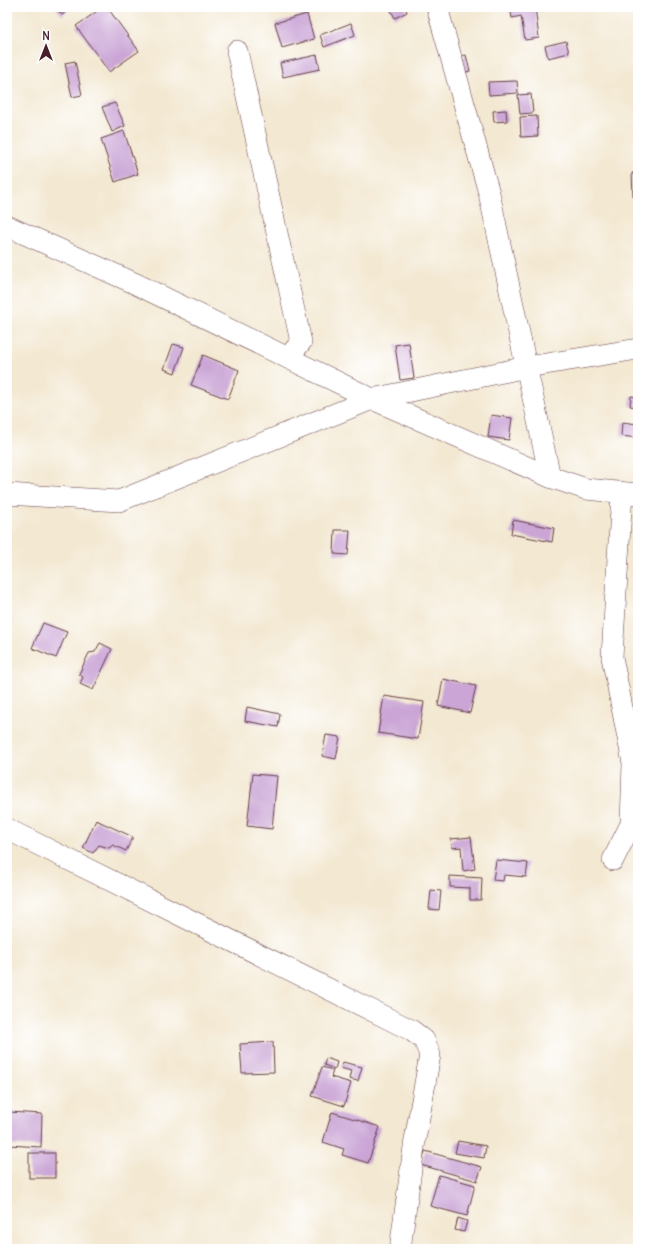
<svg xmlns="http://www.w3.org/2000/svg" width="645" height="1256" viewBox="0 0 645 1256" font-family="Delius,sans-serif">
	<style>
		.building { fill: #caa5d6 }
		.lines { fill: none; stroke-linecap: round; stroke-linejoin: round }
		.minor-casing { stroke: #633d44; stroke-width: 22 }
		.minor { stroke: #fff; stroke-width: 21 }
	</style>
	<rect width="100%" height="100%" fill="#fff"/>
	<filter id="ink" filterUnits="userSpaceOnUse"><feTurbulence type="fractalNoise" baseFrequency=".025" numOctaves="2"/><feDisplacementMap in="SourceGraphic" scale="8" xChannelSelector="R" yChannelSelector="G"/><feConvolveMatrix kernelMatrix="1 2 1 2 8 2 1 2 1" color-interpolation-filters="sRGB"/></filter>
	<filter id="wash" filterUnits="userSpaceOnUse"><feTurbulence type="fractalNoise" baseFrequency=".012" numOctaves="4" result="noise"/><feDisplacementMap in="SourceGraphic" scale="16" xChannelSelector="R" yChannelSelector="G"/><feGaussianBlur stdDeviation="0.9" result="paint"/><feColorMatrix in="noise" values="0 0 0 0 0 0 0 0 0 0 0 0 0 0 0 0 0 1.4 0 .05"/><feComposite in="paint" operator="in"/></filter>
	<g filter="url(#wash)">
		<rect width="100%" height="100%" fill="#f3e8d1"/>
		<g id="blocks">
			<g class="building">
				<polygon points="55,7 72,7 62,15"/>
				<polygon points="103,7 107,7 139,51 109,72 76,26"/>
				<polygon points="389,7 405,7 407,12 395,18"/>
				<polygon points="510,7 535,7 539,38 525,40 521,16 512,18"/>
				<polygon points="307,14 314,39 282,48 275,23"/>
				<polygon points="351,23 355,35 324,47 320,35"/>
				<polygon points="566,41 569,53 548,58 545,46"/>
				<polygon points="317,55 320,69 283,77 280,63"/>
				<polygon points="466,55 470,71 458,74 454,58"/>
				<polygon points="75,61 82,95 72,97 65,63"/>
				<polygon points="517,81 518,93 489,95 488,82"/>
				<polygon points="531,94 533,113 520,114 518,95"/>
				<polygon points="115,103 125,126 112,132 102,107"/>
				<polygon points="506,110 507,121 494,122 493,111"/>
				<polygon points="537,116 538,136 521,137 520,117"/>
				<polygon points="124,131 138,174 115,182 101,139"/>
				<polygon points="632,173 638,173 638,196 633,196"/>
				<polygon points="634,219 638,219 638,232 635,232"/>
				<polygon points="409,343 414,378 400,380 395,345"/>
				<polygon points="173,344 184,347 175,373 164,369"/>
				<polygon points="203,355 239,370 228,399 191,385"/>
				<polygon points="631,396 638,397 638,407 630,406"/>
				<polygon points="491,415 512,418 509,440 488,437"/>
				<polygon points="622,422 638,424 638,438 621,436"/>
				<polygon points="513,520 554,528 552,542 511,534"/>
				<polygon points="335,530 350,530 348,555 334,554"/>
				<polygon points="43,623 67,632 56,658 32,648"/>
				<polygon points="100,643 112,649 93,690 80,684 83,677 79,674 89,653 95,652"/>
				<polygon points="443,679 476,686 470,713 438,706"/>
				<polygon points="384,696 424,702 418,739 378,733"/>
				<polygon points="247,707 280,714 278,727 245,721"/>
				<polygon points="326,735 340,737 336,759 322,756"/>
				<polygon points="253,774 277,776 272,829 247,826"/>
				<polygon points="96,820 133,837 126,851 113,845 109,848 99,845 93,853 83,848"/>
				<polygon points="471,837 475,869 463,871 461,847 452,848 451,839"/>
				<polygon points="496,860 528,863 526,877 504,875 503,881 493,880"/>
				<polygon points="450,876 482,878 481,900 470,900 470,888 450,887"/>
				<polygon points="431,890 441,891 439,910 429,909"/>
				<polygon points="273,1042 274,1072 242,1073 240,1044"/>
				<polygon points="326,1058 337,1062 335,1069 324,1065"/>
				<polygon points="343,1062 362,1067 358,1081 349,1079 351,1071 341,1068"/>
				<polygon points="322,1067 333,1070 331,1077 351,1083 344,1106 312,1096"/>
				<polygon points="9,1112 42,1114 41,1147 8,1145 7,1121 9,1121"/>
				<polygon points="332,1112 380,1127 368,1163 342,1155 344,1149 323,1142"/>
				<polygon points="458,1141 486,1146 484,1158 455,1153"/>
				<polygon points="425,1151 482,1167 477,1181 421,1165"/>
				<rect x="29" y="1153" width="26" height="25"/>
				<polygon points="439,1175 475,1185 467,1216 430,1206"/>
				<polygon points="458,1218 467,1221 464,1232 455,1230"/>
			</g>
		</g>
	</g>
	<g filter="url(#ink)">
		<use href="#blocks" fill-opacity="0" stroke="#633d44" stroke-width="1"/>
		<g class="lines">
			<defs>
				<g id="minor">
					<polyline points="437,7 489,193 550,477"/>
					<polyline points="237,51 301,342 288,358"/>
					<polyline points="7,226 134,283 372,399 550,477 586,489 638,494"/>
					<polyline points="7,494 119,501 372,399 527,367 638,349"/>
					<polyline points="7,829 411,1030 424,1040 430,1055 415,1140 400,1249"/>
					<polyline points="613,860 631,824 633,763 612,657 622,493"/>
				</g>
			</defs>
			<use href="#minor" class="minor-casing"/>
			<use href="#minor" class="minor"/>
		</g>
	</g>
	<rect width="645" height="1256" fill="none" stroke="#fff" stroke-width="24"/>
	<g transform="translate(46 46)" stroke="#ffffff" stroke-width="3" paint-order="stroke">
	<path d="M0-3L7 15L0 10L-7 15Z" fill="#4a1f2b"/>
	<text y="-6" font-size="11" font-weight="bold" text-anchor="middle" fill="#4a1f2b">N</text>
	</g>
</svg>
